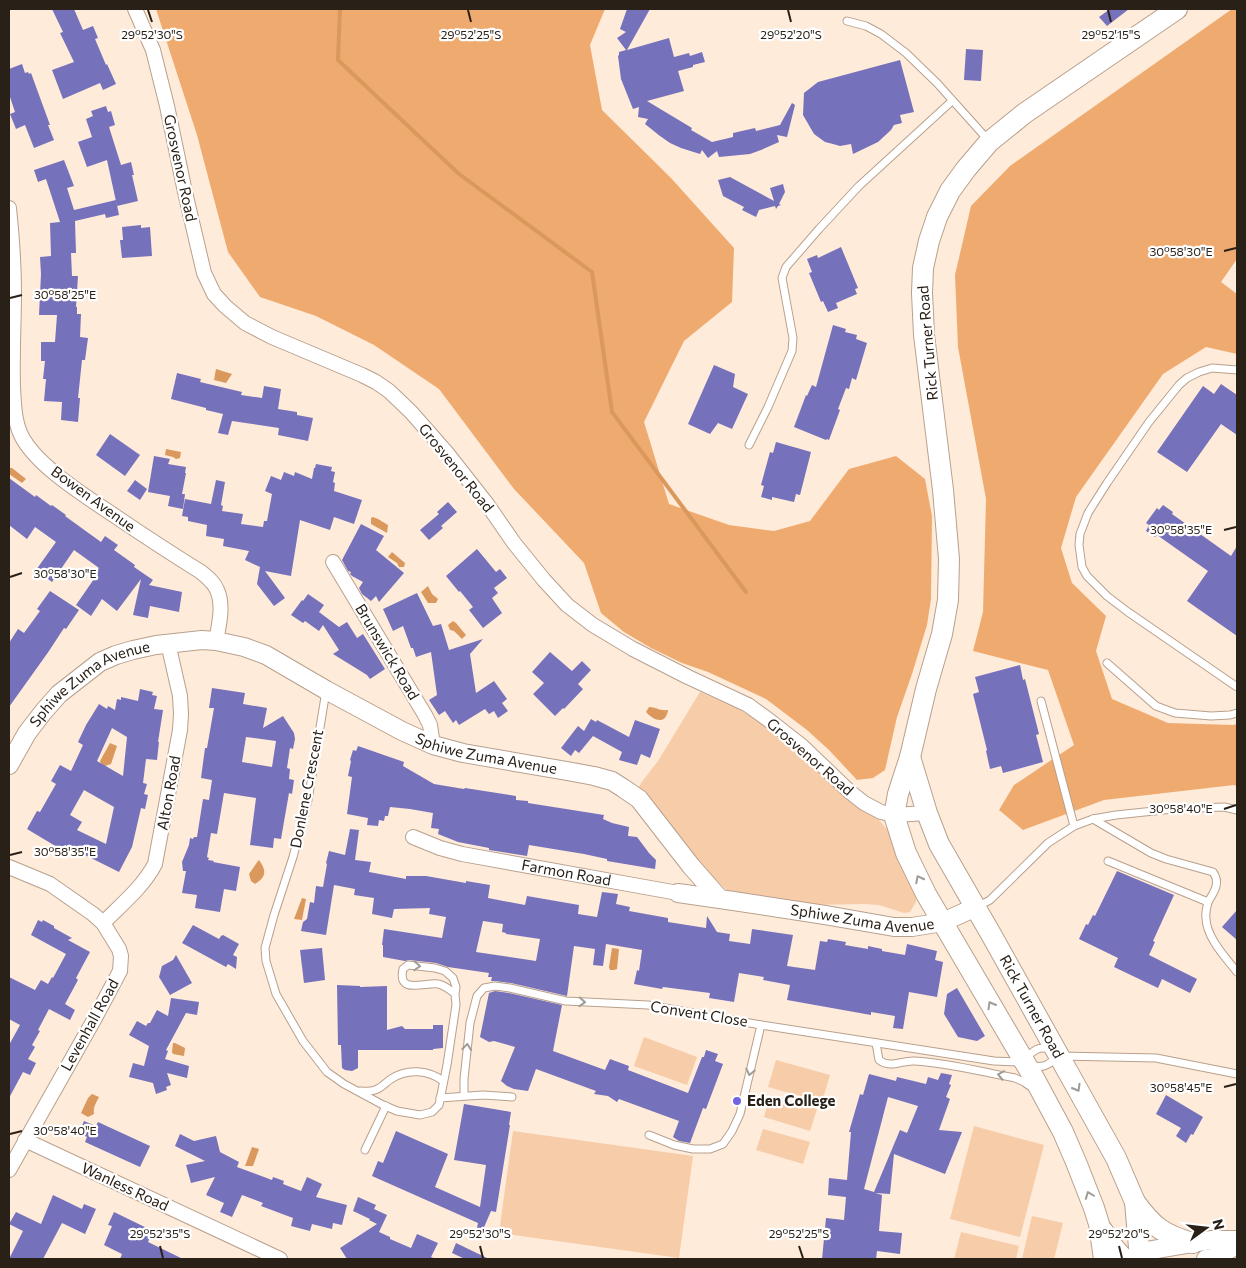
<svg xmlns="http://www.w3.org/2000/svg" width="1246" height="1268" viewBox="0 0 1246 1268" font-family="Commissioner,sans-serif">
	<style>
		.green { fill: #f7cca8 }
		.forest { fill: #efab6f }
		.water { fill: #db985d }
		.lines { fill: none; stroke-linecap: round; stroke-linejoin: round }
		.stream { stroke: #db985d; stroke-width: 4 }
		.building { fill: #7671bb; fill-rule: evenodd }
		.service-casing { stroke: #b8a08d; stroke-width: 9 }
		.minor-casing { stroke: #b8a08d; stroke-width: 16 }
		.tertiary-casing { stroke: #b8a08d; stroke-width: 20 }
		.secondary-casing { stroke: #b8a08d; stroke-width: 22 }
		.service { stroke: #fff; stroke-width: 7 }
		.minor { stroke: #fff; stroke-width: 14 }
		.tertiary { stroke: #fff; stroke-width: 18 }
		.secondary { stroke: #fff; stroke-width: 20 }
		.oneway { stroke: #9f9b97 }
		.ticks { fill: none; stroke: #292018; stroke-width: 2 }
		.poi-dot { fill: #7363de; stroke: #fff; stroke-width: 2 }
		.labels { text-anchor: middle; stroke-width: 4.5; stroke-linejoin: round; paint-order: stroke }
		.street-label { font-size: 15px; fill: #292018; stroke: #fff }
		.poi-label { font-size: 15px; font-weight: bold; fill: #292018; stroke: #fff; text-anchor: start }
		.ticks-label { font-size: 12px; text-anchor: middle; fill: #292018; stroke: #fff; stroke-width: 4.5; stroke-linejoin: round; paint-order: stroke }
	</style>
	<rect width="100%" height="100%" fill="#ffebda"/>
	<g class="green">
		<polygon points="700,692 736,708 762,722 830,781 880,821 890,833 893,847 909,878 916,896 916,902 910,912 904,913 879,905 864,904 809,905 730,893 692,858 638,789 641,783 658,761"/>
		<polygon points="644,1037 697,1057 687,1085 634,1066"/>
		<polygon points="776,1060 830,1075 822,1102 768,1087"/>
		<polygon points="770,1096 817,1109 810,1131 764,1117"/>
		<polygon points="974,1126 1044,1145 1020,1237 950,1219"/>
		<polygon points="763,1129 810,1142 803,1164 756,1150"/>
		<polygon points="513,1131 693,1156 679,1258 499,1233"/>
		<polygon points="1032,1216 1063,1223 1054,1259 1022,1259"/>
		<polygon points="961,1232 1019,1246 1016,1259 954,1259"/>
	</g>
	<g class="forest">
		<polygon points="156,9 605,9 590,45 602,110 671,178 734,248 732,302 684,341 644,422 669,504 729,525 774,531 810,521 849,469 896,456 925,479 932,516 931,599 927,625 912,674 897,717 885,770 873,778 857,780 829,750 807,730 766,699 708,672 682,663 651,648 624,632 601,613 584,563 514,489 439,389 374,345 316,316 260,297 228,252 197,135"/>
		<polygon points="1232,9 1237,9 1237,259 1221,282 1237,294 1237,354 1206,347 1163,374 1076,497 1061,548 1072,583 1106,616 1096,651 1112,699 1168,723 1233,725 1237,724 1237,786 1234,785 1104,800 1023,830 999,810 1014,785 1074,745 1048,670 973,651 983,612 986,499 958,347 955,275 971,206 1010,166"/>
	</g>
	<g class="water">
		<polygon points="216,369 232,374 226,383 214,380"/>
		<polygon points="166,449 181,452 180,458 176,459 173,457 165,455"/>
		<polygon points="9,468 12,468 26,479 22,483 9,474"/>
		<polygon points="373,517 378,519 388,525 387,533 371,524 371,518"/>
		<polygon points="392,552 405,563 404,567 399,567 397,563 388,557"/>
		<polygon points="428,586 432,594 438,599 436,603 428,603 421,592"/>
		<polygon points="453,621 456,623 466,635 462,639 454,631 450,630 448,625"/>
		<path d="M649 707C656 707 659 711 668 710 666 725 654 721 646 712Z"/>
		<polygon points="110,743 117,746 111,764 102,767 100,761"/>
		<path d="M259 860C267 871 266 877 255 884L251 881 249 874 258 861Z"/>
		<polygon points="302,898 306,899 302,920 294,919"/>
		<polygon points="612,948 619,949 617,969 614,970 610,970 609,967"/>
		<polygon points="173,1043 175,1043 185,1048 184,1056 173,1054 172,1052"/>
		<path d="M92 1094 99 1097C96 1103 93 1107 94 1114L88 1117 81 1113 88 1098Z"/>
		<polygon points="252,1147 259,1149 253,1166 245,1166"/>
	</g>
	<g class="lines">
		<polyline class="stream" points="340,9 338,60 459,174 592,272 612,412 746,592"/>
	</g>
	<g class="building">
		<polygon points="52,9 74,9 83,30 93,26 98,38 95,39 106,65 107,64 116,84 103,90 100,83 63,99 52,70 74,62 60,33 63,32"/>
		<polygon points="627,9 650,9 627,50 669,38 674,57 689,53 690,56 702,52 705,62 693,65 693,67 678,71 684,91 647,101 692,128 691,130 712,142 733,137 733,133 755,128 756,131 780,125 792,103 795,105 787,137 777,135 779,142 761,150 750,154 719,157 717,151 708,158 702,150 700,154 681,148 670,143 660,136 645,124 648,119 638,117 639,107 633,109 621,79 618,56 619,55 619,52 626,50 617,38 626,32 620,29"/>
		<polygon points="1110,9 1129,9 1107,26 1099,17"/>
		<polygon points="966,49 983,50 981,81 964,80"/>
		<polygon points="900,60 914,112 900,115 902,123 894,125 891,130 878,142 853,154 851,144 840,146 833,144 825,142 814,134 803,115 804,93 818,82"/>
		<polygon points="22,64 25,73 28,72 29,74 31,73 50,125 48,125 54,140 34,148 25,125 16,129 10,114 15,112 9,94 9,69"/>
		<polygon points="106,106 108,112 111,111 115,125 109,127 121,165 131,162 134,175 132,175 138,201 117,206 107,160 87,167 78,142 92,137 86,119 93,116 91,111"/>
		<polygon points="64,160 74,186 67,188 74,210 116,200 119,215 106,218 105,214 75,221 76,253 71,253 72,276 78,276 76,307 77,307 77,314 81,314 80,337 88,338 85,360 82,360 78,398 80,398 78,422 61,420 62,402 44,401 46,379 43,379 45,361 41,361 41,342 55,342 57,315 39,315 41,274 40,257 51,256 50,223 60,222 46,179 38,182 34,170"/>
		<polygon points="730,177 774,201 770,188 783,184 785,192 779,204 781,205 778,206 776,209 775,206 759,210 756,217 742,210 744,207 723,196 718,180"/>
		<polygon points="141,225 141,228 150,227 152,256 122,258 120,240 123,240 122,227"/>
		<polygon points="841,247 858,288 855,289 857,294 836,303 838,308 828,312 823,301 821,302 809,273 812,272 807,259 817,255 818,258"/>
		<polygon points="833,325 846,329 845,332 857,335 856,339 867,343 856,380 852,378 849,389 846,388 838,409 840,410 829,440 827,439 826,440 794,427 806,395 807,396 812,385 816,387"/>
		<polygon points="714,365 735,374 733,387 748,394 732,429 718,423 710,434 688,424"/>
		<polygon points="177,373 201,379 200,382 242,392 241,395 262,398 264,386 281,389 278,409 297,412 297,415 313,418 308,441 278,435 279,428 232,421 228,435 218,433 223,414 206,410 206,408 171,399"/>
		<polygon points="1221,384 1237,395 1237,435 1221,424 1187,472 1157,452 1203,386 1214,394"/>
		<polygon points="110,434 140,455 125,476 96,455"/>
		<polygon points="776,442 811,452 800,495 796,494 794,502 772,497 772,500 761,497 764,486 761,485 770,452 773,453"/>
		<polygon points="154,456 170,459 168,464 186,467 185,473 186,473 182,494 185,494 183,509 168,506 170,496 148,492"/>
		<polygon points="316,464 332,467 331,471 335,472 333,482 335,483 334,491 362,500 354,524 334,517 330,530 300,520 291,576 265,571 285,598 274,606 257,584 260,567 245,560 249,551 223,546 224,539 206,536 207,525 188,521 188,517 182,516 185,499 211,504 216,480 225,482 221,505 223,506 222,511 243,514 241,524 263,527 264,521 267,521 272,494 265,491 271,476 281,480 284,472 294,476 295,472 312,479 314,468 315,468"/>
		<polygon points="9,478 35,497 36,495 51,506 52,505 66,515 65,516 101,542 105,536 118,545 114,550 135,565 134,567 153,580 149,585 182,592 179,612 150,606 148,618 133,615 141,579 117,611 102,599 91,616 76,605 94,579 92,578 99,568 74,550 52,582 36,570 56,542 35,527 27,539 9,525"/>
		<polygon points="135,480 147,489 140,500 127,491"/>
		<polygon points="448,502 457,512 441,526 443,528 429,540 420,530 439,514 437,512"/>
		<polygon points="1163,505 1173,512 1172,514 1231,556 1237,546 1237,636 1187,601 1208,571 1157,535 1155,537 1146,531 1149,525 1146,523 1157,508 1159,510"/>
		<polygon points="361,524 384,536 376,550 404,573 379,602 376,596 371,601 362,594 359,588 363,582 352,576 350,574 351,572 348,571 342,560"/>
		<polygon points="477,549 496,572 500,569 507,578 494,588 498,593 492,598 502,613 483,628 469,610 473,607 460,591 459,592 446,576"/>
		<polygon points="50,591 79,610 66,629 64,628 49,651 9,707 9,643 18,629 24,633 40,611 37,609"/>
		<polygon points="417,593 433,626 441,624 449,650 483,639 470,654 476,693 494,681 507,699 502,703 508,711 498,718 494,711 489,714 485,709 459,725 456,720 453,723 445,711 439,715 429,700 437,695 431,652 416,657 413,648 411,648 403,626 393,631 383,609"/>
		<polygon points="308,594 324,605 319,612 339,627 347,622 357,638 363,634 385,669 370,679 367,675 333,654 339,650 323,625 319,631 305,621 303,623 291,615 302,600 303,601"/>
		<polygon points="550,652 572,671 582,661 591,670 578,684 583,689 564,709 563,708 555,716 533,694 544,683 532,672"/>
		<polygon points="1020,665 1023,680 1025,679 1039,734 1036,735 1043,762 1003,773 1001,766 990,769 986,751 987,750 973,694 979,692 975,677"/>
		<path d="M212 688 245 693 243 704 267 708 263 728 283 716 294 733 295 739 293 749 290 748 287 768 290 769 289 779 294 780 292 794 289 793 281 839 274 838 273 848 250 845 256 798 224 793 217 834 211 833 207 857 209 858 208 860 214 861 213 862 240 867 236 891 224 889 220 912 195 908 197 895 182 893 186 871H183L182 862 189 845 190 838 193 839 194 837H197L203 799 209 800 212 780 201 778 205 748H207L214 708H209ZM246 737 276 741 272 767 242 762Z"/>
		<path d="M140 689 153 692 152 695 157 696 154 709 163 710 158 742H159L157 760 146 759 143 783 147 784 144 794 148 795 145 809 141 808 132 847 119 872 65 845 62 850 27 829 37 811 40 812 56 784 51 781 60 765 71 771 83 745 78 742 86 725 99 704 107 709 108 706 115 710 117 699 121 700V697L138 701ZM112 728 127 737 123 776 97 761ZM84 790 114 807 106 844 77 830 82 822 70 815Z"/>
		<polygon points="591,719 596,722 597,720 629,737 635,720 660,729 650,758 641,754 637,765 619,760 622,752 593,736 579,753 575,750 571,756 561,748 578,726 584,731"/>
		<polygon points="358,746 404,762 403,766 434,784 464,789 465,788 516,796 516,800 528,801 528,803 604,815 603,819 612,823 629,827 628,836 637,837 649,853 656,860 655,869 607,861 607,859 584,854 529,845 527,856 489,850 489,848 458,842 438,834 439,829 431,828 433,813 410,809 390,807 388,816 385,816 384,821 379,820 378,826 367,825 368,818 347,814 352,777 348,776 351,761 350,760 353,750 356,751"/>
		<path d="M350 829 359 830 355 860 371 862 369 872 406 879V876H426L466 883V881L490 885 488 898 525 905 527 896 579 905 578 914 597 917 602 892 618 894 616 904 630 907 629 911 668 918V922L706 928 707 916 717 932 730 934 729 941 750 944 752 929 793 935 787 966 815 970 820 941 827 942 828 939 846 942 845 945 868 949V946L882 949V951L905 955 907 944 937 951 935 960 943 962 937 997 909 992 903 1029 893 1028 895 1016 871 1012V1015L787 1000 790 985 763 980 764 977 739 973 734 1002 709 998 710 993 663 987 662 989 634 984 637 970 639 971 642 950 606 944 603 966 593 965 595 949 574 946 567 996 511 983 495 981H491L492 977H488L489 973 448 967 436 963 409 960 405 961 383 957V945H382L384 929 442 938 446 917 429 914 430 908 394 909 392 918 372 914 374 898 354 895 355 889 334 885 326 935 301 931 303 922 307 919 310 902 314 903 316 886 323 887 327 864 326 863 329 851 345 855ZM483 921 503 924 502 932 506 933V934L540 939 536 961 476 952Z"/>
		<polygon points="1117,871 1174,895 1153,941 1155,942 1149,955 1197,979 1190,993 1162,979 1158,988 1114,967 1118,958 1079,939 1086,924 1088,925 1093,915 1095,916"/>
		<polygon points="1237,910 1237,940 1222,927"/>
		<polygon points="38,920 42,922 43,920 54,926 54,928 72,938 68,940 90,952 76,978 78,980 65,1004 75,1010 70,1020 49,1009 38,1030 40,1031 32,1045 35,1047 28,1059 36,1063 30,1075 23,1072 9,1098 9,1045 20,1025 9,1019 9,977 35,990 41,980 48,984 52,977 53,978 66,954 31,935"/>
		<polygon points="193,925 219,939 221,936 223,935 239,944 233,955 237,957 236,969 228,964 226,967 182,943"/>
		<polygon points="322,948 325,980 304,983 300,950"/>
		<polygon points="176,955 192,983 170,995 159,977 162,966 173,960"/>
		<polygon points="337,985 360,986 360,987 387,986 387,1030 402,1026 405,1029 433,1029 433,1025 443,1025 443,1048 433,1049 433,1050 358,1050 358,1068 352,1071 345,1070 342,1068 341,1045 338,1045"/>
		<polygon points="957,988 985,1036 977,1041 958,1037 944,1014 947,994"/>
		<polygon points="495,991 509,993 562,1005 553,1051 605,1070 610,1059 629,1066 628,1070 688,1093 702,1057 704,1057 706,1050 718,1054 715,1061 723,1064 706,1109 703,1108 690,1143 679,1141 673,1137 679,1121 619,1099 617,1102 608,1096 594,1094 596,1091 536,1069 528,1091 514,1089 507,1086 501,1081 515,1047 494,1041 489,1042 480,1037 489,993"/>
		<polygon points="171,998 199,1002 197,1015 186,1013 166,1050 168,1051 165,1059 189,1066 187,1078 167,1073 171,1085 166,1087 167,1090 156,1094 153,1083 129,1077 133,1063 144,1066 149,1046 129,1035 137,1021 146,1026 148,1023 150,1023 157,1010 168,1016"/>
		<path d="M941 1073 952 1075 949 1084 951 1085 946 1097 950 1099 939 1130 962 1132 945 1174 894 1154 890 1194 875 1193 882 1195 879 1231 902 1233 900 1254 877 1251 876 1259H822L826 1218 844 1220 846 1197 828 1195 829 1178 847 1180 851 1132H849L860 1094 863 1095 869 1074 896 1081 897 1077 926 1084 928 1077 938 1080ZM888 1097 918 1106 907 1133 900 1130 874 1192 864 1189Z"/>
		<polygon points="1166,1095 1203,1117 1193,1135 1191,1134 1186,1143 1176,1136 1181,1128 1156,1114"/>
		<polygon points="464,1104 511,1112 509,1125 510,1125 496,1212 491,1211 479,1239 475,1238 478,1223 372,1176 378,1161 383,1163 396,1131 448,1154 435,1187 480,1207 486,1165 454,1160"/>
		<polygon points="84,1121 96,1126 98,1122 150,1146 140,1167 85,1142 87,1137 79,1133"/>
		<polygon points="180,1134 194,1141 216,1136 220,1152 239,1162 237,1167 272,1180 273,1177 284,1181 283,1184 301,1191 307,1177 322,1184 316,1197 347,1205 342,1225 333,1223 332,1229 312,1224 310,1231 291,1226 293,1218 261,1206 263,1203 242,1195 232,1217 220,1212 224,1203 206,1195 215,1177 191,1183 186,1165 205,1161 175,1146"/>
		<polygon points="53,1195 82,1209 84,1204 96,1209 85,1234 62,1223 43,1259 9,1259 23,1231 9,1224 16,1212 41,1224"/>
		<polygon points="358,1197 376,1205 374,1209 387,1215 379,1232 390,1237 390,1239 411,1248 417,1234 438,1243 431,1257 436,1259 347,1259 340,1248 377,1224 369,1220 370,1219 353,1211"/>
		<polygon points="114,1212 153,1231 148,1242 183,1259 120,1259 122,1254 104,1245 112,1226 108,1225"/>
		<polygon points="456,1243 489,1259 465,1259 452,1253"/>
	</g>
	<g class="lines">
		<defs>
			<g id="service">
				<polyline points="847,21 866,26 881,34 906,53 937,83 989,141"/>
				<polyline points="1237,370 1212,368 1199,372 1187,378 1179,385 1149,422 1107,483 1088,513 1080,534 1079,545 1082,567 1087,576 1107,596 1128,612 1237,687"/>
				<polyline points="749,445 768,407 792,351 793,338 782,278 786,267 819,229 859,186 952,101"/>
				<polyline points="1107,663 1156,706 1175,713 1211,716 1230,715 1237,713"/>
				<path d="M326 691 308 800 293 857 274 915 265 948 266 961 276 994 303 1041 327 1072 344 1084 383 1105 397 1111 420 1115 432 1112 439 1105 447 1065 456 1005 455 994 456 987 453 978 445 971 435 968 408 965 403 969C397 995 425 982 438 984 445 985 450 990 455 994"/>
				<polyline points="1041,701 1074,826"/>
				<path d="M1093 819 1151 853 1166 859 1213 872C1221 883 1214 892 1208 902"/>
				<path d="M1108 861 1208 902C1207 907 1205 913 1206 918 1206 937 1226 958 1237 972"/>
				<polyline points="977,907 990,900 1048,843 1074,826 1093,819 1116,815 1173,809 1224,807 1237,810"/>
				<path d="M876 1043 879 1060C891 1069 901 1060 915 1061 949 1063 982 1072 1015 1078L1024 1082 1031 1087"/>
				<polyline points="1061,1056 1156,1058 1237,1074"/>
				<path d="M1026 1059C1033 1050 1039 1046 1050 1049"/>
				<path d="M1031 1065C1042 1069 1049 1065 1057 1057"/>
				<path d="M360 1091C365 1091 370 1092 375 1090 382 1088 386 1082 391 1079 407 1068 429 1070 443 1081"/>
				<polyline points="464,1095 464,1079 470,1023 477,996 484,988 495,986 510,988 566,1001 648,1005 761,1025 994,1061 1021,1062"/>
				<polyline points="440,1098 483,1095 512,1097"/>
				<polyline points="649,1135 674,1145 693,1149 710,1149 723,1144 732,1131 740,1114 761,1025"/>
				<polyline points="365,1150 386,1106"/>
			</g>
			<g id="minor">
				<polyline points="135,9 153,50 167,106 185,192 204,273 214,294 225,306 245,323 272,337 362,375 376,382 389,391 411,412 447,453 487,504 514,543 544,580 567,605 593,625 633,649 688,677 748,705 770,721 802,746 850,792 864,803 881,812 894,815 927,813"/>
				<path d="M9 208C12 236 14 264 14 292 14 323 12 355 13 387 14 403 14 420 21 435 36 466 87 497 115 516 143 535 172 554 201 572 207 577 214 582 217 590 224 605 219 625 216 641"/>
				<polyline points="333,562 425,715 430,725 433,745"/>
				<path id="s1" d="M413 837 440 848 462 854 678 893"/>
				<polyline points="9,867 50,884 93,914 103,923 119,949 121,956 120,971 95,1018 9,1170"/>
				<path d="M103 923C121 905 143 887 155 864L180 730 181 714 180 696 168 643"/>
				<polyline points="25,1140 280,1259"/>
			</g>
			<g id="tertiary">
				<path id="s2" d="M9 765 27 733 44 711 59 694 100 662 116 655 133 650 156 645 202 640 216 641 244 647 266 655 326 690 402 731 433 745 463 753 567 771 594 776 612 781 623 788 639 799 691 866 720 899 825 915 894 927H912L943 922 976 907"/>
				<polyline points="678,893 720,899"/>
				<polyline points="1140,1252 1211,1240 1237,1240"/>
				<polyline points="1206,1259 1213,1258 1237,1245"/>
			</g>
			<g id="secondary">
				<path id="s3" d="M910 757 927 813 939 844 992 936 1116 1158 1135 1202 1140 1259"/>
				<path d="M1135 1202C1153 1227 1164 1235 1193 1243"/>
				<polyline points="1103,1231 1110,1243 1124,1259"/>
				<polyline points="1104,1259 1099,1224 1094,1208 1076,1162 1063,1132 1034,1078 926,894 906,853 894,815 898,794 910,757 926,689 942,634 948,600 949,559 943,490 924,335 922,293 923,268 929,241 937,217 950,191 966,169 989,142 1025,113 1177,9"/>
			</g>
		</defs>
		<use href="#service" class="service-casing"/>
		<use href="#minor" class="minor-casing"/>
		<use href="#tertiary" class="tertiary-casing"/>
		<use href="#secondary" class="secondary-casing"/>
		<use href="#service" class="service"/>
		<use href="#minor" class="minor"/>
		<use href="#tertiary" class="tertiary"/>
		<use href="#secondary" class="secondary"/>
	</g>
	<defs><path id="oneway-chevron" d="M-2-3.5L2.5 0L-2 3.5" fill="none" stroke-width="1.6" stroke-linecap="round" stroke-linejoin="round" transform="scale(1.25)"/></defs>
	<g class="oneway">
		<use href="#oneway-chevron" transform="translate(919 879) rotate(-117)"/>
		<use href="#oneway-chevron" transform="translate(417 966) rotate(3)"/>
		<use href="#oneway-chevron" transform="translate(582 1002) rotate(3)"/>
		<use href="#oneway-chevron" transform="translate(991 1005) rotate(-120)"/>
		<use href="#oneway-chevron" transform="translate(467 1047) rotate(-83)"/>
		<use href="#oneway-chevron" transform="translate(750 1072) rotate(103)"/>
		<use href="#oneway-chevron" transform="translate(1001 1075) rotate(-169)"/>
		<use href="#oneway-chevron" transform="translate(1077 1088) rotate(60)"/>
		<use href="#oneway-chevron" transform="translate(1089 1195) rotate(-111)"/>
	</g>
	<path class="ticks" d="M148 10 152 22M468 10 471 22M788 10 791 22M1108 10 1111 22M1224 251 1236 248M10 298 22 295M1224 530 1236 527M10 577 22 573M1224 809 1236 805M10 855 22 852M1224 1087 1236 1084M10 1134 22 1131M160 1246 163 1258M480 1246 483 1258M799 1246 803 1258M1119 1246 1122 1258"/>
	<circle class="poi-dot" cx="737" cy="1101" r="5"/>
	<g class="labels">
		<g class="street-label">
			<text transform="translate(180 168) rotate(78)" y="5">Grosvenor Road</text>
			<text transform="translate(928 343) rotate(-95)" y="5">Rick Turner Road</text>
			<text transform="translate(456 468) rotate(51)" y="5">Grosvenor Road</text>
			<text transform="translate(93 499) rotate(36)" y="5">Bowen Avenue</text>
			<text transform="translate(387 652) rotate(59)" y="5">Brunswick Road</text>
			<text dy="5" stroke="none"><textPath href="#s2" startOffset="119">Sphiwe Zuma Avenue</textPath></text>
			<text dy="5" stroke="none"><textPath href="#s2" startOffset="554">Sphiwe Zuma Avenue</textPath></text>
			<text transform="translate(810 757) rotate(41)" y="5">Grosvenor Road</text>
			<text transform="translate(307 789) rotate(-79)" y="5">Donlene Crescent</text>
			<text transform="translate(169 793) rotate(-80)" y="5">Alton Road</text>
			<text dy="5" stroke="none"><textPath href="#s1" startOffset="158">Farmon Road</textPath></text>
			<text dy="5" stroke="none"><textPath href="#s2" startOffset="988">Sphiwe Zuma Avenue</textPath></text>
			<text dy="5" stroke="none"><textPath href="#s3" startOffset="279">Rick Turner Road</textPath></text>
			<text transform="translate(699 1014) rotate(9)" y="5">Convent Close</text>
			<text transform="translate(90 1025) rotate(-61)" y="5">Levenhall Road</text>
			<text transform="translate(125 1187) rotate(25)" y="5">Wanless Road</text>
		</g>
		<g class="poi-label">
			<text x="747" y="1106">Eden College</text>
		</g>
	</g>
	<g class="ticks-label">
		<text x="152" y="39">29°52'30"S</text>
		<text x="471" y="39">29°52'25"S</text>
		<text x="791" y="39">29°52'20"S</text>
		<text x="1111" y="39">29°52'15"S</text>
		<text x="1181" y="256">30°58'30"E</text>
		<text x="65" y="299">30°58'25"E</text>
		<text x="1181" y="534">30°58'35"E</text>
		<text x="65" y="578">30°58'30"E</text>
		<text x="1181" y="813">30°58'40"E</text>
		<text x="65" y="856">30°58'35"E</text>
		<text x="1181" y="1092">30°58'45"E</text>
		<text x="65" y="1135">30°58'40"E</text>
		<text x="160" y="1238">29°52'35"S</text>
		<text x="480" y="1238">29°52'30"S</text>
		<text x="799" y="1238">29°52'25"S</text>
		<text x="1119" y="1238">29°52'20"S</text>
	</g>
	<rect width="1246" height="1268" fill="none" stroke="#292018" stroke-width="20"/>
	<g transform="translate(1206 1228) rotate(75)" stroke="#ffffff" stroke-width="4" paint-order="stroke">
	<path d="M0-4L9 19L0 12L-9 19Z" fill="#292018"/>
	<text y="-8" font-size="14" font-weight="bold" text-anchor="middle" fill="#292018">N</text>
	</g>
</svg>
